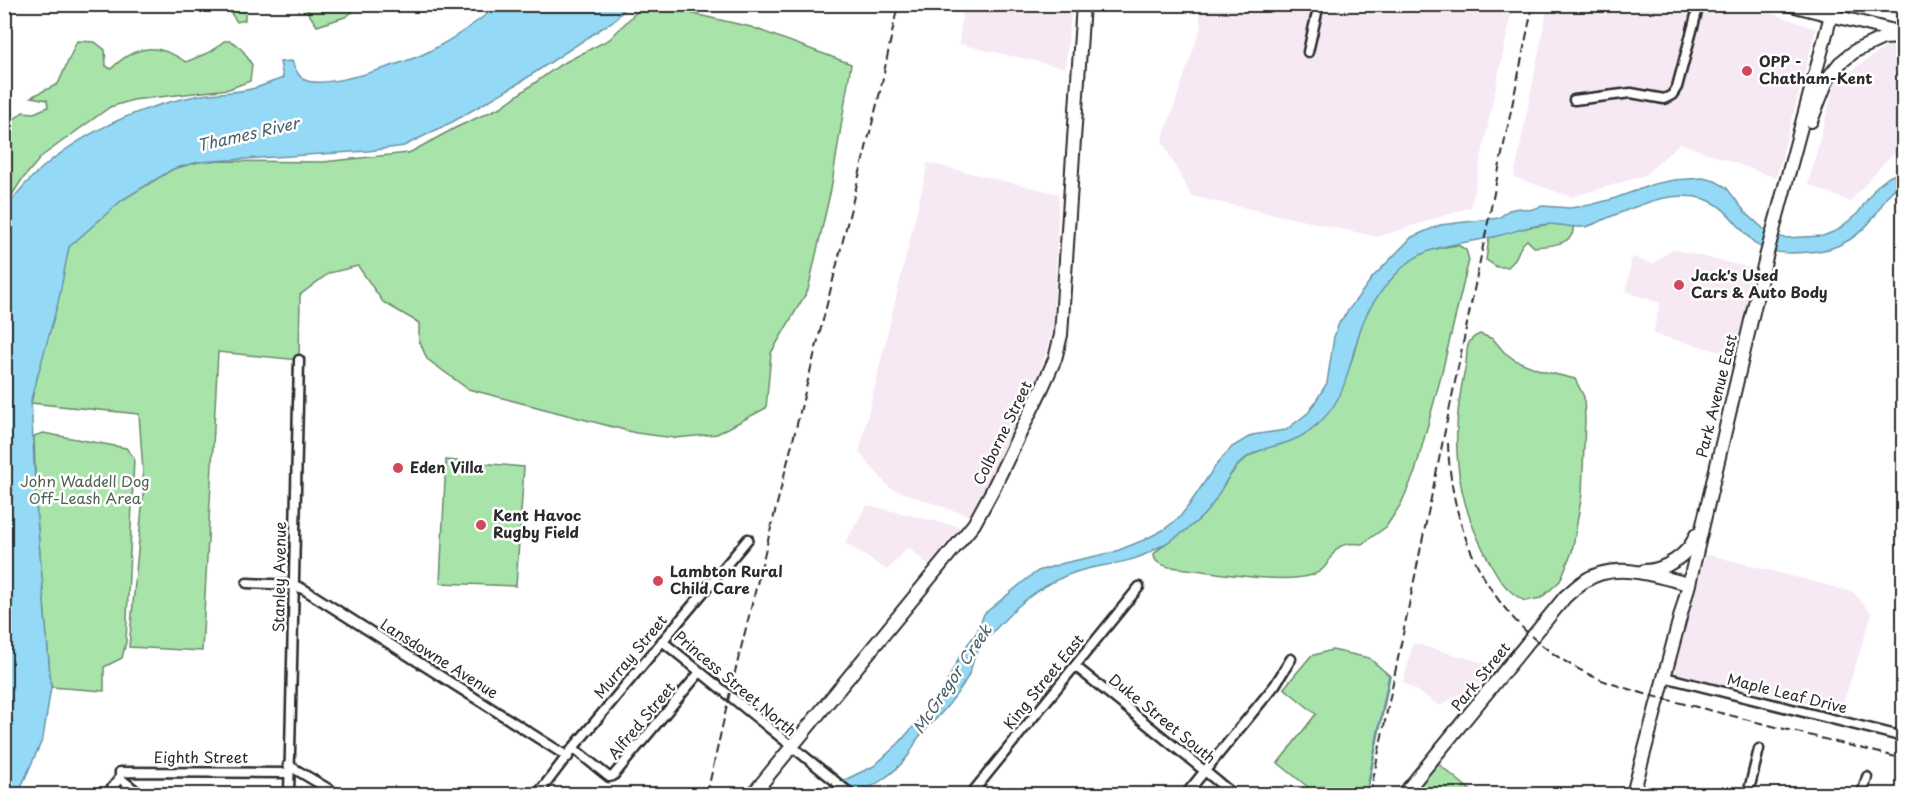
<svg xmlns="http://www.w3.org/2000/svg" width="1908" height="799" viewBox="0 0 1908 799" font-family="'Playpen Sans',sans-serif">
	<style>
		.built { fill: #f6e9f4 }
		.green { fill: #a8e4aa; stroke: #6a886a; stroke-width: 1.5 }
		.water { fill: #94daf6; stroke: #6a94a5; stroke-width: 1.5 }
		.lines { fill: none; stroke-linecap: round; stroke-linejoin: round }
		.stream { stroke: #6a94a5; stroke-width: 2 }
		.street-casing { stroke: #2b2b2b; stroke-width: 13 }
		.secondary-casing { stroke: #2b2b2b; stroke-width: 16 }
		.street { stroke: #fff; stroke-width: 8 }
		.secondary { stroke: #fff; stroke-width: 12 }
		.rail { stroke: #2b2b2b; stroke-width: 2; stroke-dasharray: 9 4.5; stroke-linecap: butt }
		.poi-dot { fill: #d1495b; stroke: #fff; stroke-width: 2 }
		.labels { text-anchor: middle; stroke-width: 5; stroke-linejoin: round; paint-order: stroke }
		.poi-label { font-size: 15px; font-weight: bold; fill: #2b2b2b; stroke: #fff; text-anchor: start }
		.street-label { font-size: 15px; fill: #2b2b2b; stroke: #fff }
		.park-label { font-size: 15px; fill: #506251; stroke: #fff }
		.water-label { font-size: 16px; font-style: italic; fill: #4a6068; stroke: #fff }
	</style>
	<rect width="100%" height="100%" fill="#fff"/>
	<filter id="ink" filterUnits="userSpaceOnUse"><feTurbulence type="fractalNoise" baseFrequency=".0167" numOctaves="2"/><feDisplacementMap in="SourceGraphic" scale="12" xChannelSelector="R" yChannelSelector="G"/><feConvolveMatrix kernelMatrix="1 2 1 2 8 2 1 2 1" color-interpolation-filters="sRGB"/></filter>
	<g filter="url(#ink)">
		<g class="built">
			<polygon points="963,5 1072,5 1065,68 959,44"/>
			<polygon points="1198,5 1513,5 1471,207 1378,237 1191,196 1162,141 1201,27"/>
			<polygon points="1548,5 1748,5 1816,29 1776,178 1680,143 1644,176 1571,197 1514,177"/>
			<polygon points="1853,5 1903,5 1903,17"/>
			<polygon points="1890,44 1903,47 1903,149 1889,157 1850,202 1808,184 1835,82"/>
			<polygon points="928,163 1059,194 1053,331 1027,410 972,517 890,488 859,453"/>
			<polygon points="1672,249 1759,270 1737,356 1653,334 1660,303 1626,292 1632,257 1653,264"/>
			<polygon points="867,505 960,527 929,566 908,547 887,570 845,543"/>
			<polygon points="1706,554 1853,592 1872,614 1841,710 1673,674"/>
			<polygon points="1413,643 1498,667 1478,697 1466,690 1440,706 1403,682"/>
		</g>
		<g class="green">
			<polygon points="214,5 238,5 245,12 245,20 237,22 228,9"/>
			<polygon points="303,5 363,5 345,17 317,26"/>
			<polygon points="643,5 669,5 694,14 751,27 851,64 831,189 808,290 771,353 766,408 717,434 675,438 636,433 468,389 427,359 419,340 419,323 383,302 358,266 329,273 300,295 299,360 218,352 202,651 129,647 144,486 139,414 31,403 69,246 122,200 173,169 202,161 323,162 409,153 457,127 501,107 560,65 610,39"/>
			<path d="M77 41 95 42 105 50 106 66 111 69C136 44 158 43 186 62L212 51 224 41H230L236 44 244 52 252 65 250 81 229 89 133 100 110 107 42 156 21 181 5 206 6 126 23 112 34 113 48 107 47 100 31 97 58 84Z"/>
			<path d="M1551 224 1573 226C1576 245 1548 246 1534 247L1527 240C1516 248 1521 256 1508 267H1497L1486 260 1489 238 1518 229Z"/>
			<path d="M1458 245 1466 250 1469 260 1440 380 1415 472 1401 504 1386 527 1362 544C1324 539 1338 567 1312 575 1280 585 1205 570 1169 567 1161 564 1154 563 1154 554 1166 540 1186 532 1200 517 1219 499 1226 473 1248 457 1272 440 1298 447 1321 421 1328 413 1332 399 1337 389 1343 378 1350 367 1353 356 1357 343 1359 329 1365 316 1374 298 1403 260 1423 253 1434 248 1446 247 1458 245Z"/>
			<path d="M1480 334 1493 339 1504 352 1515 360 1542 371 1575 379 1584 397 1585 420 1582 494 1572 552 1560 581 1541 598 1525 601C1505 591 1497 576 1487 557 1454 496 1450 436 1465 369 1469 354 1462 341 1480 334Z"/>
			<polygon points="43,433 126,448 134,458 126,642 122,658 104,667 104,691 51,687 36,506 34,436"/>
			<polygon points="446,460 524,467 516,586 440,583"/>
			<polygon points="1332,650 1369,658 1390,676 1367,794 1302,794 1308,787 1278,763 1316,714 1284,688 1311,656"/>
			<polygon points="1435,761 1475,794 1408,794"/>
		</g>
		<g class="water">
			<path d="M499 4 628 5 616 19 519 83 454 121 404 146 368 151 198 162 173 169 122 200 69 247 58 303 31 399 36 506 51 687 43 738 18 794H5L6 208C47 149 122 111 191 97 212 92 235 94 255 88 264 86 272 81 281 79L283 77 280 62 292 61C295 68 298 77 305 80 325 90 409 62 430 51 453 39 478 22 499 4Z"/>
			<path d="M1903 171V184C1888 190 1885 201 1876 214 1862 234 1844 247 1819 251 1801 253 1772 256 1757 245 1738 230 1729 207 1705 199 1672 189 1640 205 1610 217 1602 220 1592 226 1584 227 1572 228 1560 224 1549 224 1531 225 1517 231 1501 235 1470 244 1434 242 1408 263 1393 275 1372 301 1365 318 1349 353 1351 392 1322 420 1313 428 1304 436 1293 440 1278 447 1261 447 1247 457 1231 469 1224 485 1214 502 1199 525 1172 541 1148 553 1129 563 1107 564 1087 569 1059 575 1029 594 1009 615 998 626 986 639 977 652 972 660 972 670 967 678 955 700 935 720 918 738 914 744 912 751 908 756 896 772 869 792 851 794 839 796 827 794 815 794L874 766 898 744 938 699 962 652 977 632 984 614 1028 578 1038 571 1064 563 1114 552 1144 540 1163 530 1179 518 1189 505 1216 465 1232 447 1252 435 1286 430 1309 412 1327 383 1334 337 1339 323 1372 278 1412 237 1440 225 1499 218 1509 210 1519 208 1529 210 1543 206 1570 208 1590 205 1613 199 1654 184 1674 180 1703 178 1715 181 1726 187 1745 212 1767 232 1784 238 1823 236 1838 230 1858 213 1876 187 1889 177Z"/>
		</g>
		<g class="lines">
			<polyline class="stream" points="1366,794 1389,676"/>
			<defs>
				<g id="street">
					<polyline points="1308,52 1319,4"/>
					<polyline points="1574,100 1631,93 1664,99 1672,95 1677,87 1699,4"/>
					<polyline points="247,583 294,585 305,590 568,757"/>
					<polyline points="662,641 851,794"/>
					<polyline points="1075,666 1233,794"/>
					<polyline points="1664,677 1904,737"/>
					<polyline points="573,748 609,777 613,776 700,672"/>
					<polyline points="288,765 337,794"/>
					<polyline points="120,778 140,794"/>
					<polyline points="107,794 120,778 120,772 288,773"/>
					<polyline points="289,794 299,360"/>
					<polyline points="317,794 323,786"/>
					<polyline points="538,794 573,748 748,539"/>
					<polyline points="971,794 1139,587"/>
					<polyline points="1186,794 1275,685 1291,659"/>
					<polyline points="1748,794 1759,749"/>
					<polyline points="1862,794 1867,777"/>
				</g>
				<g id="secondary">
					<polyline points="1787,4 1902,33"/>
					<polyline points="1811,121 1828,78 1840,63 1855,51 1883,38 1904,37"/>
					<path d="M1644 571C1664 571 1689 555 1696 535"/>
					<polyline points="753,794 974,524 992,491 1042,388 1055,359 1061,335 1083,4"/>
					<path d="M1404 794 1565 597C1571 592 1577 586 1583 582 1615 560 1655 576 1689 584"/>
					<polyline points="1633,794 1689,584 1766,257 1834,4"/>
				</g>
			</defs>
			<use href="#street" class="street-casing"/>
			<use href="#secondary" class="secondary-casing"/>
			<use href="#street" class="street"/>
			<use href="#secondary" class="secondary"/>
			<g class="rail">
				<path d="M1448 443C1451 542 1497 630 1588 674 1606 683 1626 688 1645 694L1904 759"/>
				<polyline points="707,794 730,692 880,92 898,4"/>
				<polyline points="1370,794 1533,4"/>
			</g>
		</g>
	</g>
	<g class="poi-dot">
		<circle cx="1747" cy="71" r="6"/>
		<circle cx="1679" cy="285" r="6"/>
		<circle cx="398" cy="468" r="6"/>
		<circle cx="481" cy="525" r="6"/>
		<circle cx="658" cy="581" r="6"/>
	</g>
	<g class="labels">
		<g class="poi-label">
			<text x="1759" y="67">OPP -<tspan x="1759" dy="17">Chatham-Kent</tspan></text>
			<text x="1691" y="281">Jack's Used<tspan x="1691" dy="17">Cars &amp; Auto Body</tspan></text>
			<text x="410" y="473">Eden Villa</text>
			<text x="493" y="521">Kent Havoc<tspan x="493" dy="17">Rugby Field</tspan></text>
			<text x="670" y="577">Lambton Rural<tspan x="670" dy="17">Child Care</tspan></text>
		</g>
		<g class="street-label">
			<text transform="translate(1717 396) rotate(-76)" y="5">Park Avenue East</text>
			<text transform="translate(1003 433) rotate(-64)" y="5">Colborne Street</text>
			<text transform="translate(280 577) rotate(-89)" y="5">Stanley Avenue</text>
			<text transform="translate(631 657) rotate(-50)" y="5">Murray Street</text>
			<text transform="translate(439 659) rotate(32)" y="5">Lansdowne Avenue</text>
			<text transform="translate(1481 677) rotate(-51)" y="5">Park Street</text>
			<text transform="translate(1044 682) rotate(-51)" y="5">King Street East</text>
			<text transform="translate(735 684) rotate(40)" y="5">Princess Street North</text>
			<text transform="translate(1787 694) rotate(14)" y="5">Maple Leaf Drive</text>
			<text transform="translate(1162 719) rotate(39)" y="5">Duke Street South</text>
			<text transform="translate(642 721) rotate(-50)" y="5">Alfred Street</text>
			<text x="201" y="763">Eighth Street</text>
		</g>
		<g class="park-label">
			<text x="85" y="487">John Waddell Dog<tspan x="85" dy="17">Off-Leash Area</tspan></text>
		</g>
		<g class="water-label">
			<text transform="translate(248 134) rotate(-13)" y="6">Thames River</text>
			<text transform="translate(952 679) rotate(-56)" y="6">McGregor Creek</text>
		</g>
	</g>
	<rect width="1908" height="799" fill="none" stroke="#fff" stroke-width="24"/>
	<rect x="12" y="12" width="1884" height="775" fill="none" stroke="#2b2b2b" stroke-width="2" filter="url(#ink)"/>
</svg>
